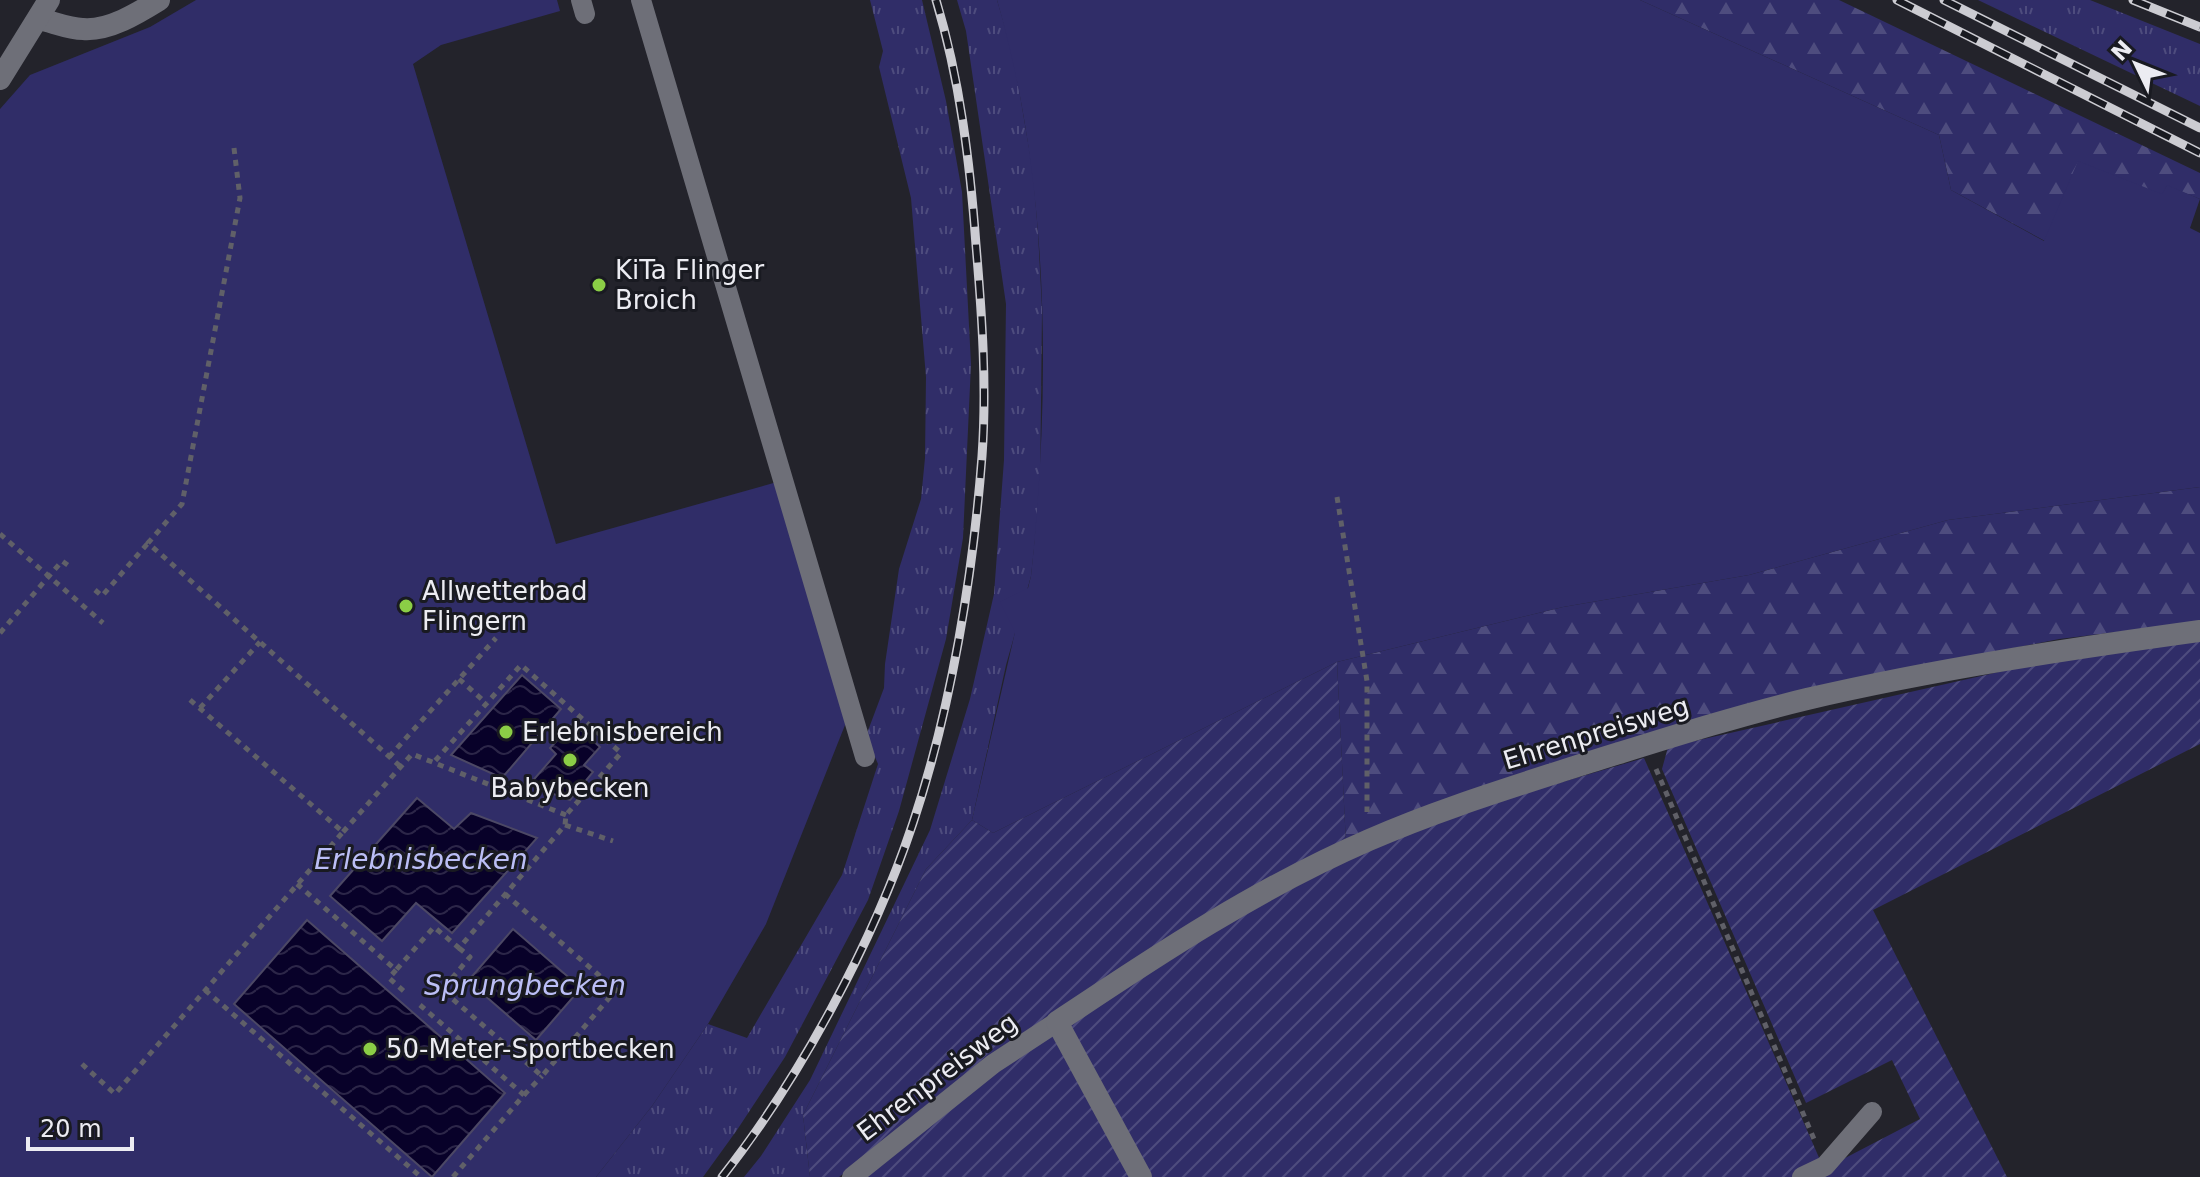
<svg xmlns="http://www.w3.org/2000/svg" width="2200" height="1177" viewBox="0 0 2200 1177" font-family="'DejaVu Sans',sans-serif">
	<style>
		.grass { fill: url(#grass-tufts) }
		.forest { fill: url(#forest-firs) }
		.park { fill: #302d68 }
		.garden { fill: url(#garden-furrows) }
		.water { fill: url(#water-waves); stroke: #4c4865; stroke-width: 2 }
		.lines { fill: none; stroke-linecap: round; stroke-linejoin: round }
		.path { stroke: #606068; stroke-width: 5; stroke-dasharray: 6 6; stroke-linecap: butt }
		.service { stroke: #6e6f78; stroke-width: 20 }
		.minor { stroke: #6e6f78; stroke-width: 22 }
		.tertiary { stroke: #6e6f78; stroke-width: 22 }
		.rail-casing { stroke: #ccccd2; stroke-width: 9 }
		.rail { stroke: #191a21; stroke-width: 6; stroke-dasharray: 18; stroke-linecap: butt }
		.poi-dot { fill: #8bce46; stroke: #191a21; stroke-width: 3 }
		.labels { text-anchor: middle; stroke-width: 6; stroke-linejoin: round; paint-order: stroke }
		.poi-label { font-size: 26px; fill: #ececf2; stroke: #191a21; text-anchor: start }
		.street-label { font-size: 26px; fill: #ececf2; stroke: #191a21 }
		.water-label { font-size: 28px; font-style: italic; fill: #bbbef6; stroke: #191a21 }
	</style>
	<defs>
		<pattern id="grass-tufts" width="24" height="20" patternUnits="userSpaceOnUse" patternTransform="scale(2)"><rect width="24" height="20" fill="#302d68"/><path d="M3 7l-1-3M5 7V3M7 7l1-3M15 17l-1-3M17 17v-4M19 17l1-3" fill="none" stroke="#4e4c7e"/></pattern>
		<pattern id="forest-firs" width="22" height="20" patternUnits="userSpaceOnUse" patternTransform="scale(2)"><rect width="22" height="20" fill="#302d68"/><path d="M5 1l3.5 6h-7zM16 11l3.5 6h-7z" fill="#4e4c7e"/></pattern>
		<pattern id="garden-furrows" width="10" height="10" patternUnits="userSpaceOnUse" patternTransform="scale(2)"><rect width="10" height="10" fill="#302d68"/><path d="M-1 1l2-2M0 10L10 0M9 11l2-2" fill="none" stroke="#4e4c7e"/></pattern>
		<pattern id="water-waves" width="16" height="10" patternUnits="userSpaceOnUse" patternTransform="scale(2)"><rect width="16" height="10" fill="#080129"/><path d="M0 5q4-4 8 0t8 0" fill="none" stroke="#2c2648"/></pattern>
	</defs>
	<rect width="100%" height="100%" fill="#23232b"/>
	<g class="grass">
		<polygon points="870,0 922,0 946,101 962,192 971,364 963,538 946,639 899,811 868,900 785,1057 737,1130 703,1177 596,1177 652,1106 708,1024 747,1038 842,875 878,764 866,736 884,688 885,664 899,569 921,499 925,458 926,377 911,198 879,67 883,51"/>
		<polygon points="957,0 997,0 1013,54 1033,172 1038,233 1042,309 1040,493 1031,576 1006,665 972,820 926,869 803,1115 810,1177 744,1177 761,1156 810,1080 930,830 970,699 994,594 1004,460 1006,304 966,31"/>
		<polygon points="1978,0 2090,0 2200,44 2200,106"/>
	</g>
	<g class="forest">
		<polygon points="1640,0 1839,0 2200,173 2200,199 2167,186 2163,194 2045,241 1951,190 1939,135"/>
		<polygon points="2200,487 2200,622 2059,639 1799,691 1346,844 1337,662 1563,607 1749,575 1948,520"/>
	</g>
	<g class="park">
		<polygon points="196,0 557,0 560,11 441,45 413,64 556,544 777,482 847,720 766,924 708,1024 652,1106 596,1177 0,1177 0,109 30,75 150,27"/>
		<path d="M997 0H1640L1939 135 1951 190 2044 241 2078 161 2162 194 2167 185 2200 199 2190 228 2200 233V487L1948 520 1749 575 1563 607 1337 662 993 833 972 820 1015 632 1000 602 1028 588 1031 576C1051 388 1050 182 997 0Z"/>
	</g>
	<g class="garden">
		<polygon points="2200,638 2200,744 1873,910 2007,1177 865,1177 978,1082 1180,949 1345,860 1457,813 1644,758 1824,1169 1920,1119 1892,1060 1806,1103 1662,769 1668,747 2052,660"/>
		<polygon points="1337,662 1346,844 907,1125 839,1177 810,1177 803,1115 926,869 972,820 993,833"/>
	</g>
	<g class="water">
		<polygon points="522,675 561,709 502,778 451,755"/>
		<polygon points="573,723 600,747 584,765 593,772 570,800 529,785 556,754 550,748"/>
		<polygon points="417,798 454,829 471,813 537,838 452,933 416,903 382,941 330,896"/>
		<polygon points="307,920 505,1093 432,1177 234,1004"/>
		<polygon points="513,929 581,988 536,1040 468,981"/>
	</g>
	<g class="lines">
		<g class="path">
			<polyline points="234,148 240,198 182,504 148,543 401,767"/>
			<polyline points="1337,497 1367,681 1367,812"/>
			<polyline points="0,534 103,623"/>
			<polyline points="95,590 102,596 148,543"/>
			<polyline points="0,633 62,561 69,566"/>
			<polyline points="459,679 486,703"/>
			<polyline points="200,708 260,642"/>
			<polyline points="389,757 496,638"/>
			<polyline points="1656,769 1814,1139"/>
			<polyline points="565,825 613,841"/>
			<polyline points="343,832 412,754 566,815"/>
			<polyline points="297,884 396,970 434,927 459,948 565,825 566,815 621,753 521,665 434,762"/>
			<polyline points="459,948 470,957 442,990 542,1076 616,990 505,894"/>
			<polyline points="396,970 389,978 407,994"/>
			<polyline points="205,990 421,1177"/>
			<polyline points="420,1005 524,1095 453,1177"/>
			<polyline points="82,1064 115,1094 343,832 189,699"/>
			<polyline points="524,1095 542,1076"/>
		</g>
		<g class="service">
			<polyline points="581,0 585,14"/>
			<polyline points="641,0 865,757"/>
			<polyline points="852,1177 993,1064 1057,1022"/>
			<polyline points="1802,1177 1825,1166 1872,1112"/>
		</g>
		<g class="minor">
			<path d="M39 19C53 22 69 29 83 29 109 31 138 13 159 0"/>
			<path d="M1141 1177 1057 1022C1157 955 1258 888 1369 840 1435 811 1503 790 1571 768 1649 744 1728 718 1807 699 1936 669 2069 649 2200 631"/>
		</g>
		<polyline class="tertiary" points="0,79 49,0"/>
		<defs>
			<g id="rail">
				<polyline points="1897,0 2200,153"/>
				<polyline points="1944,0 2200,128"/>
				<polyline points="2133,0 2200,27"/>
				<path d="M722 1177C800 1078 873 943 913 823 951 709 973 576 982 456 987 387 982 315 976 245 970 163 960 80 936 0"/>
			</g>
		</defs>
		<use href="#rail" class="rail-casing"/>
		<use href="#rail" class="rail"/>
	</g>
	<g class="poi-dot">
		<circle cx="599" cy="285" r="8"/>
		<circle cx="406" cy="606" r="8"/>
		<circle cx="506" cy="732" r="8"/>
		<circle cx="570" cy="760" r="8"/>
		<circle cx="370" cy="1049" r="8"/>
	</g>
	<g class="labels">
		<g class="poi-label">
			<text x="615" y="279">KiTa Flinger<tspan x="615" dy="30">Broich</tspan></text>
			<text x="422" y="600">Allwetterbad<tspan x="422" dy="30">Flingern</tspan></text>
			<text x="522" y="741">Erlebnisbereich</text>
			<text x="570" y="797" text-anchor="middle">Babybecken</text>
			<text x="386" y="1058">50-Meter-Sportbecken</text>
		</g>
		<g class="street-label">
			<text transform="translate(1596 733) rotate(-17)" y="9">Ehrenpreisweg</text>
			<text transform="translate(937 1077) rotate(-37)" y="9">Ehrenpreisweg</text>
		</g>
		<g class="water-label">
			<text x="421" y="869">Erlebnisbecken</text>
			<text x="525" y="995">Sprungbecken</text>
		</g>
	</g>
	<g transform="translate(2136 64) rotate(313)" stroke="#191a21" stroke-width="6" paint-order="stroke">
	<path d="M0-6L14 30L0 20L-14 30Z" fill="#ececf2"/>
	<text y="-12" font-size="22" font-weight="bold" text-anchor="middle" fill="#ececf2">N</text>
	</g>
	<path d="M28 1137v12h104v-12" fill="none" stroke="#ececf2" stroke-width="4"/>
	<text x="40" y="1137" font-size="24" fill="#ececf2" stroke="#191a21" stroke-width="6" paint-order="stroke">20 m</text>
</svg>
